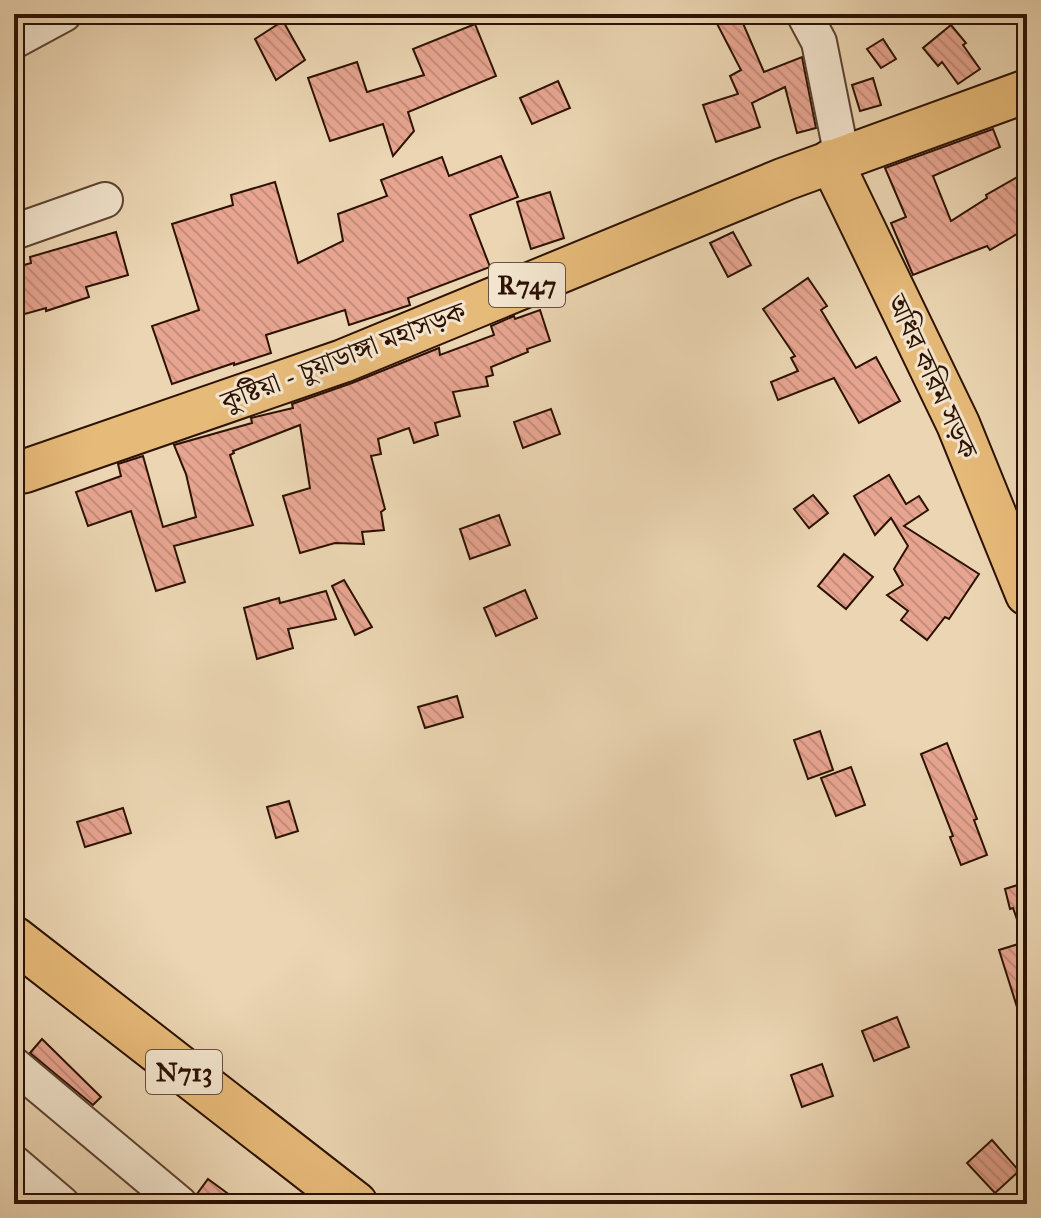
<svg xmlns="http://www.w3.org/2000/svg" width="1041" height="1218" viewBox="0 0 1041 1218" font-family="'IM FELL Great Primer','Noto Serif Bengali',serif">
	<style>
		.building { fill: url(#building-back-hatch); stroke: #2d1203; stroke-width: 2 }
		.lines { fill: none; stroke-linecap: round; stroke-linejoin: round }
		.minor-casing { stroke: #5c432f; stroke-width: 38 }
		.major-casing { stroke: #2d1203; stroke-width: 46 }
		.highway-casing { stroke: #2d1203; stroke-width: 48 }
		.minor { stroke: #f2e4cd; stroke-width: 34 }
		.major { stroke: #e6ba79; stroke-width: 42 }
		.highway { stroke: #e6ba79; stroke-width: 44 }
		.labels { text-anchor: middle; stroke-width: 6; stroke-linejoin: round; paint-order: stroke }
		.shield { fill: #f2e4cd; stroke: #685140; stroke-width: 2 }
		.shield-label { font-size: 26px; font-weight: bold; fill: #2d1203 }
		.street-label { font-size: 28px; fill: #2d1203; stroke: #f2e4cd }
	</style>
	<defs>
		<pattern id="building-back-hatch" width="6" height="6" patternUnits="userSpaceOnUse" patternTransform="scale(2)"><rect width="6" height="6" fill="#e7a591"/><path d="M-1 5l2 2M0 0l6 6M5-1l2 2" fill="none" stroke="#c68d7b"/></pattern>
	</defs>
	<rect width="100%" height="100%" fill="#ebd5b2"/>
	<filter id="stains"><feTurbulence type="fractalNoise" baseFrequency=".0025" numOctaves="4"/><feColorMatrix values="0 0 0 0 .2 0 0 0 0 .09 0 0 0 0 .02 0 0 0 .5 -.17"/></filter>
	<radialGradient id="worn" r=".72"><stop offset=".6" stop-color="#630" stop-opacity="0"/><stop offset="1" stop-color="#630" stop-opacity=".3"/></radialGradient>
	<g class="building">
		<polygon points="712,14 739,14 764,72 802,57 816,128 797,133 785,87 752,103 760,127 716,142 703,105 738,94 730,76 741,70"/>
		<polygon points="283,21 305,60 276,80 255,39"/>
		<polygon points="475,24 496,76 408,112 414,131 393,156 383,124 330,141 308,78 357,62 367,92 424,75 413,49"/>
		<polygon points="951,25 966,43 963,45 980,69 958,84 942,62 938,66 923,48"/>
		<polygon points="883,39 896,59 881,68 867,49"/>
		<polygon points="873,78 881,105 860,111 852,85"/>
		<polygon points="558,81 570,108 532,124 520,98"/>
		<polygon points="993,129 1000,147 933,176 951,221 987,198 986,195 1021,175 1027,187 1027,228 990,250 987,246 913,275 891,223 906,217 885,168"/>
		<polygon points="501,156 518,197 470,215 490,267 408,298 410,305 349,325 345,310 266,335 271,353 234,365 234,363 172,384 152,326 199,310 172,224 233,205 231,195 275,182 298,263 343,241 338,214 387,196 381,180 442,157 449,176"/>
		<polygon points="550,192 564,238 531,249 517,202"/>
		<polygon points="116,232 128,275 86,287 89,297 46,311 46,308 14,317 14,268 31,263 30,257"/>
		<polygon points="733,232 751,265 728,277 710,243"/>
		<polygon points="808,278 827,306 821,310 856,368 876,357 900,401 859,423 834,378 778,400 771,382 798,371 791,358 795,356 763,309"/>
		<polygon points="540,310 550,341 527,349 528,352 491,367 493,375 486,377 488,386 453,392 460,416 435,423 438,435 414,443 409,428 378,439 381,454 371,456 385,509 381,512 384,530 362,532 364,544 335,543 300,553 283,496 310,488 300,425 233,451 234,453 230,455 253,525 174,546 185,582 156,591 131,511 88,526 76,492 121,476 118,464 143,456 163,527 196,517 186,474 174,445 252,423 251,418 293,408 292,404 352,383 439,348 440,355 494,335 491,326 514,316 515,319"/>
		<polygon points="551,409 560,434 523,448 514,422"/>
		<polygon points="889,475 906,504 919,496 928,510 904,526 979,574 949,619 945,617 927,640 901,620 908,611 887,595 903,585 894,569 908,546 891,518 875,535 854,496"/>
		<polygon points="813,495 828,513 809,528 794,509"/>
		<polygon points="499,515 510,545 470,559 460,529"/>
		<polygon points="844,554 873,577 846,609 818,586"/>
		<polygon points="344,580 372,627 355,635 332,586"/>
		<polygon points="525,590 537,618 496,636 484,608"/>
		<polygon points="326,591 336,619 288,629 293,648 257,659 244,608 279,598 280,603"/>
		<polygon points="457,696 463,717 425,728 418,707"/>
		<polygon points="820,731 833,770 808,779 794,740"/>
		<polygon points="947,743 977,819 974,820 987,855 961,865 950,837 953,836 921,754"/>
		<polygon points="851,767 865,805 836,816 821,778"/>
		<polygon points="289,801 298,831 276,838 267,807"/>
		<polygon points="123,808 131,833 85,847 77,822"/>
		<polygon points="1027,882 1027,1025 1023,1026 999,950 1025,942 1013,908 1010,909 1005,889"/>
		<polygon points="897,1017 909,1047 874,1061 862,1031"/>
		<polygon points="42,1039 101,1097 93,1105 30,1053"/>
		<polygon points="822,1064 833,1096 802,1107 791,1075"/>
		<polygon points="992,1140 1019,1171 995,1193 967,1163"/>
		<polygon points="208,1179 242,1204 200,1204 197,1194"/>
	</g>
	<g class="lines">
		<defs>
			<g id="minor">
				<polyline points="804,14 819,42 842,157"/>
				<polyline points="14,41 64,14"/>
				<polyline points="14,232 105,200"/>
				<polyline points="14,1065 180,1204"/>
				<polyline points="14,1163 62,1204"/>
			</g>
			<g id="major">
				<polyline points="831,161 958,424 1027,594"/>
				<polyline points="14,473 25,471 343,361 785,179 1027,91"/>
			</g>
			<polyline id="highway" points="14,939 355,1204"/>
		</defs>
		<use href="#minor" class="minor-casing"/>
		<use href="#major" class="major-casing"/>
		<use href="#highway" class="highway-casing"/>
		<use href="#minor" class="minor"/>
		<use href="#major" class="major"/>
		<use href="#highway" class="highway"/>
	</g>
	<g class="labels">
		<g class="shield">
			<rect x="489" y="263" width="76" height="44" rx="6"/>
			<rect x="146" y="1050" width="76" height="44" rx="6"/>
		</g>
		<g class="shield-label">
			<text x="527" y="294">R747</text>
			<text x="184" y="1081">N713</text>
		</g>
		<g class="street-label">
			<text transform="translate(343 356) rotate(-21)" y="10">কুষ্টিয়া - চুয়াডাঙ্গা মহাসড়ক</text>
			<text transform="translate(933 376) rotate(65)" y="10">অধির করিম সড়ক</text>
		</g>
	</g>
	<rect width="1041" height="1218" fill="none" stroke="#ebd5b2" stroke-width="48"/>
	<rect x="16" y="16" width="1009" height="1186" fill="none" stroke="#2d1203" stroke-width="4"/>
	<rect x="24" y="24" width="993" height="1170" fill="none" stroke="#2d1203" stroke-width="2"/>
	<rect width="100%" height="100%" filter="url(#stains)"/>
	<rect width="100%" height="100%" fill="url(#worn)"/>
</svg>
